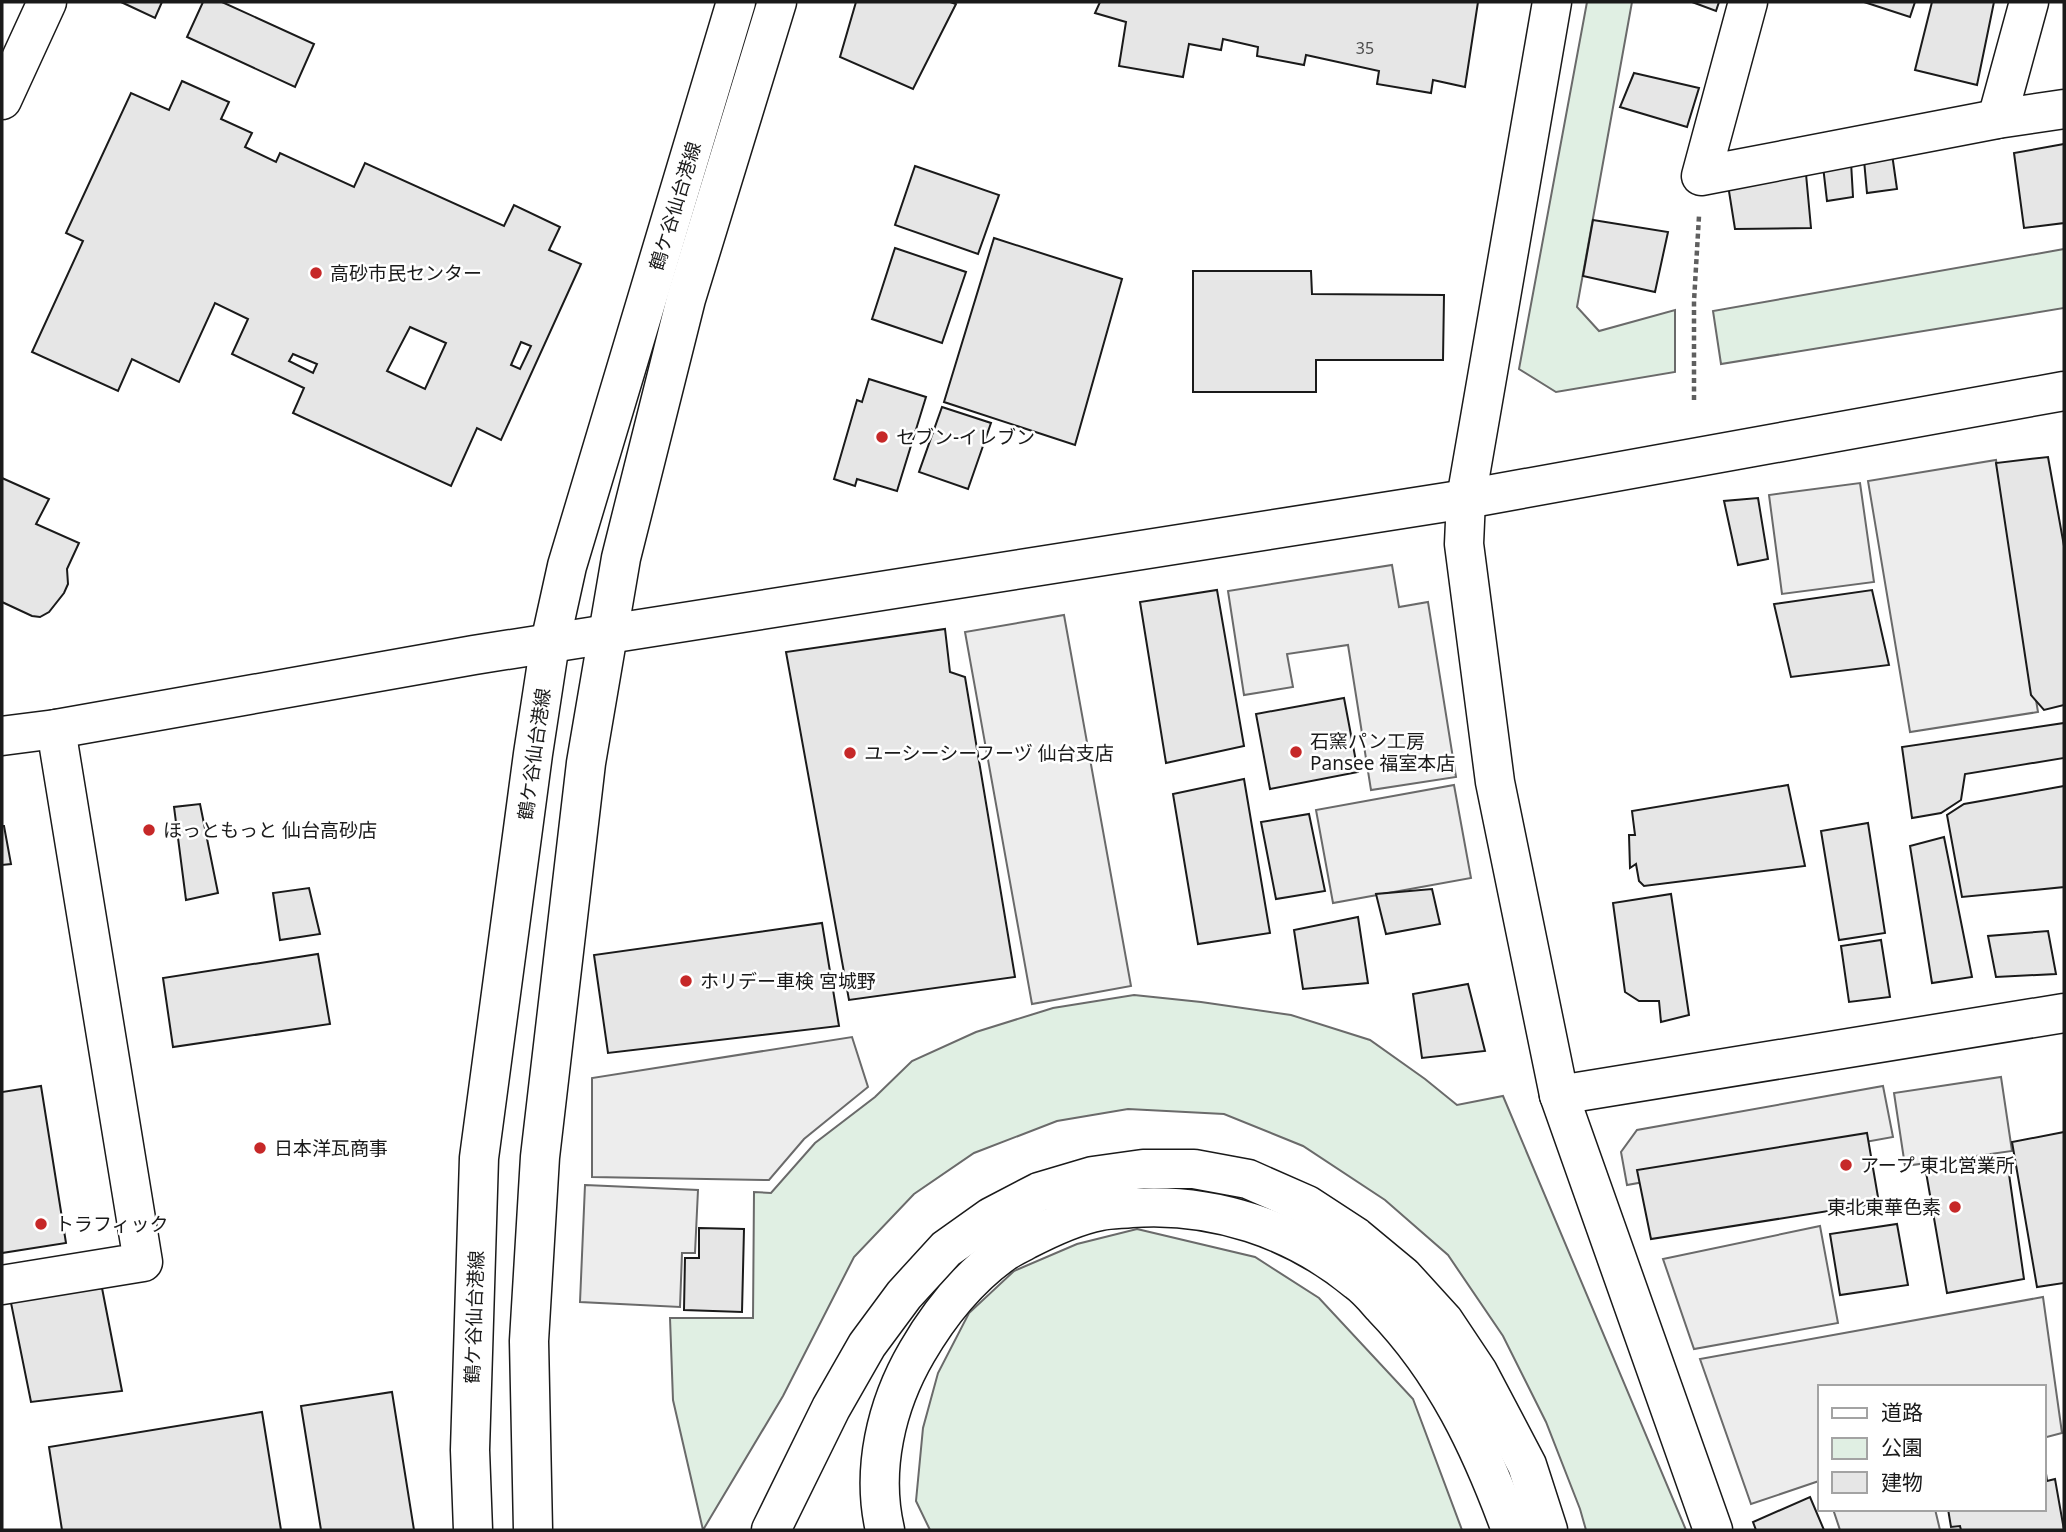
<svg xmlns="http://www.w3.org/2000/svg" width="2066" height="1532" viewBox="0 0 2066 1532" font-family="'Noto Sans','Noto Sans JP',sans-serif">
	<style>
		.green { fill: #e0efe3; stroke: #6a6a6a; stroke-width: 2 }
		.parking { fill: #ededed; stroke: #6a6a6a; stroke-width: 2 }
		.building { fill: #e6e6e6; stroke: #1a1a1a; stroke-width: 2; fill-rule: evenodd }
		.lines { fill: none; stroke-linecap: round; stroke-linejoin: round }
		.minor-casing { stroke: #1a1a1a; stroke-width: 41 }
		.highway-casing { stroke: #1a1a1a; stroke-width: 41 }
		.path { stroke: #5f5f5f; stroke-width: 4.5; stroke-dasharray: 5 3.5; stroke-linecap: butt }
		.minor { stroke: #fff; stroke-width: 38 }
		.highway { stroke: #fff; stroke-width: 38 }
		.poi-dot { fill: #c62828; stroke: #fff; stroke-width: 2.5 }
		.labels { text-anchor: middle; stroke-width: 5; stroke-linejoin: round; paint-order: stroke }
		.number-label { font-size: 16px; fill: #4d4d4d }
		.street-label { font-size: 19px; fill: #1a1a1a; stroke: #fff }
		.poi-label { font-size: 19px; fill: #1a1a1a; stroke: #fff; text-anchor: start }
	</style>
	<rect width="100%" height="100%" fill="#fff"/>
	<g class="green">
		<polygon points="1587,2 1632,2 1577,307 1599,331 1675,310 1675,372 1556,392 1519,369"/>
		<polygon points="2064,249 2064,308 1721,364 1713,311"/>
		<polygon points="1134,995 1201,1002 1291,1015 1370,1040 1425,1079 1457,1105 1503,1096 1686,1530 1586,1530 1580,1509 1546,1422 1503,1336 1448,1255 1385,1200 1303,1146 1224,1114 1128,1109 1057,1121 974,1153 914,1194 854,1257 783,1396 703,1530 673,1400 670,1318 753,1318 754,1192 771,1193 815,1143 875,1097 912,1061 976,1032 1053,1008"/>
		<polygon points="1137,1229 1255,1257 1319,1298 1413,1399 1462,1530 930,1530 916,1501 923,1428 938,1373 969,1313 1014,1271 1077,1244"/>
	</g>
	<g class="parking">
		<polygon points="1996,460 2038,712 1910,732 1868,481"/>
		<polygon points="1860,483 1874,582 1782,594 1769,495"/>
		<polygon points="1392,565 1399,607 1428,602 1456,777 1371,790 1348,645 1287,654 1293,687 1244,695 1228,591"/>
		<polygon points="1064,615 1131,986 1032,1004 965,632"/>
		<polygon points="1454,785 1471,878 1333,903 1316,810"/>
		<polygon points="852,1037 868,1087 804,1139 769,1180 592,1177 592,1078"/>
		<polygon points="2001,1077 2012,1151 1905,1166 1894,1093"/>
		<polygon points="1883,1086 1893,1137 1627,1185 1621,1152 1637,1130"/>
		<polygon points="585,1185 698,1190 695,1253 682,1253 680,1307 580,1302"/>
		<polygon points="1820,1226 1838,1323 1694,1349 1663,1259"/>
		<polygon points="2043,1297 2062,1433 2043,1438 2043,1387 1819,1387 1819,1481 1751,1504 1700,1359"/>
		<polygon points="1833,1509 1935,1509 1940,1530 1840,1530"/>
	</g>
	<g class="building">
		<polygon points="121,2 162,2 155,18"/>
		<polygon points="203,2 222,2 314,44 295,87 187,37"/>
		<polygon points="856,2 950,2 956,4 913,89 840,57"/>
		<polygon points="1100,2 1478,2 1465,87 1433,80 1431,93 1377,84 1379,71 1306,55 1304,65 1257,56 1258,47 1223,39 1221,50 1189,44 1183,77 1119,66 1126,22 1095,13"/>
		<polygon points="1692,2 1719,2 1716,11"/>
		<polygon points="1864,2 1915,2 1910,17"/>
		<polygon points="1932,2 1994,2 1977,85 1915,70"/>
		<polygon points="1634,73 1699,88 1687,127 1620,107"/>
		<path d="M182 81 229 102 221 119 252 133 245 147 276 162 280 153 354 187 365 163 504 226 514 205 560 227 549 250 581 264 501 440 477 428 451 486 293 413 304 388 232 354 248 319 215 303 179 382 132 359 118 391 32 352 83 241 66 233 131 93 169 110ZM410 327 446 343 425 389 387 371ZM521 342 531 346 520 369 511 365ZM293 354 317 364 313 373 289 361Z"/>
		<polygon points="2064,144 2064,223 2024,228 2014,153"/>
		<polygon points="1892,154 1897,189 1867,193 1864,160"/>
		<polygon points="1851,162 1853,197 1827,201 1823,166"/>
		<polygon points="915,166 999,195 978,254 895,225"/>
		<polygon points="1806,174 1811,228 1735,229 1728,185"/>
		<polygon points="1593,220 1668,232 1655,292 1583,276"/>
		<polygon points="994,238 1122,279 1075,445 944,402"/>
		<polygon points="895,248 966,272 942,343 872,319"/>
		<polygon points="1193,271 1311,271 1312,294 1444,295 1443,360 1316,360 1316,392 1193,392"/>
		<polygon points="869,379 926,397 897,491 857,479 855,486 834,479 857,400 862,402"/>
		<polygon points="942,407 991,423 968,489 919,472"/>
		<polygon points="2048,457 2064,546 2064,705 2044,710 2031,695 1996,463"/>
		<polygon points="2,478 49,499 36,524 79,543 67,569 68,584 64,593 49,612 40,617 32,616 2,602"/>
		<polygon points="1758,498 1768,559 1738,565 1724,501"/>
		<polygon points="1217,590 1244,746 1166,763 1140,602"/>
		<polygon points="1872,590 1889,665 1791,677 1774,604"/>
		<polygon points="945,629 950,672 965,677 1015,977 849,1000 786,652"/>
		<polygon points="1344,698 1358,772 1270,789 1256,714"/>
		<polygon points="2064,723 2064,758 1965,774 1961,800 1941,813 1912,818 1902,747"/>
		<polygon points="1244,779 1270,933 1198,944 1173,794"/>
		<polygon points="1788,785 1805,866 1644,886 1639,881 1636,864 1630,868 1629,835 1635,835 1632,811"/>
		<polygon points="2064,786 2064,887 1962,897 1947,815 1964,804"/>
		<polygon points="200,804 218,893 186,900 174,807"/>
		<polygon points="1309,814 1325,891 1276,899 1261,822"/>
		<polygon points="1868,823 1885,933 1839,940 1821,831"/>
		<polygon points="2,826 4,826 11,864 2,865"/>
		<polygon points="1944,837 1972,977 1932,983 1910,846"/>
		<polygon points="309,888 320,934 280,940 273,893"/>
		<polygon points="1432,889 1440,924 1386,934 1376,894"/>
		<polygon points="1671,894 1689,1015 1661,1022 1659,1001 1639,1001 1625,992 1613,903"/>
		<polygon points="1358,917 1368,983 1303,989 1294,930"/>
		<polygon points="822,923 839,1026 608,1053 594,955"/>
		<polygon points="2048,931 2056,974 1996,977 1988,936"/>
		<polygon points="1881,940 1890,997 1849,1002 1841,946"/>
		<polygon points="318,954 330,1024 173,1047 163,978"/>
		<polygon points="1468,984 1485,1051 1422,1058 1413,994"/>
		<polygon points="41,1086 66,1243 2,1253 2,1092"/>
		<polygon points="2064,1132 2064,1283 2037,1287 2012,1142"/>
		<polygon points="1867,1133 1879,1203 1651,1239 1637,1170"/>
		<polygon points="2007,1160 2024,1279 1947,1293 1926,1172"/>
		<polygon points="1897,1224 1908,1285 1840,1295 1830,1234"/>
		<polygon points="699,1228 744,1229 742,1312 684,1310 685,1258 699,1258"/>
		<polygon points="102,1288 122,1391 31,1402 9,1293"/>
		<polygon points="392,1392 414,1530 321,1530 301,1406"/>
		<polygon points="262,1412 281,1530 62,1530 49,1447"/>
		<polygon points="2043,1452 2047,1481 2055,1479 2064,1530 1961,1530 1960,1526 1951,1527 1948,1509 2043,1509"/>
		<polygon points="1810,1497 1824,1530 1756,1530 1753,1522"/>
	</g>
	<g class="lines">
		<defs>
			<g id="minor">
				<polyline points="1552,2 1466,499 1464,544 1495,782 1559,1095 1713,1530"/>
				<polyline points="1748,2 1701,176 1997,119 2064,109"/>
				<polyline points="2,100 47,2"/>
				<polyline points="1997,119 2029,2"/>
				<polyline points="2,736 56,729 474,655 1466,499 2064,391"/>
				<polyline points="1559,1095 2064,1013"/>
				<polyline points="2,1285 143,1262 56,729"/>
				<polyline points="473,1530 470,1450 479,1158 533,754 550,643 567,566 736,2"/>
				<polyline points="533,1530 529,1341 540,1157 586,763 621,558 686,299 777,2"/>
			</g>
			<g id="highway">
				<polyline points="771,1530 831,1408 867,1345 904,1295 946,1249 991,1217 1039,1192 1093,1176 1143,1169 1194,1169 1248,1179 1307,1205 1356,1237 1403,1276 1444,1321 1478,1372 1527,1465 1548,1530"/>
				<path d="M885 1530C871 1470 886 1405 917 1352 939 1314 967 1279 1003 1253 1010 1248 1019 1244 1026 1240 1049 1228 1074 1216 1100 1211 1110 1209 1121 1209 1131 1208 1213 1202 1294 1229 1357 1281 1367 1288 1375 1298 1383 1307 1445 1371 1481 1448 1511 1530"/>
			</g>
		</defs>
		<use href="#minor" class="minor-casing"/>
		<use href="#highway" class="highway-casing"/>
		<polyline class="path" points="1694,400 1694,301 1699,216"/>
		<use href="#minor" class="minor"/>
		<use href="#highway" class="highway"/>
	</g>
	<g class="poi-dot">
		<circle cx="316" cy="273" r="7"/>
		<circle cx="882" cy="437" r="7"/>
		<circle cx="1296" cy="752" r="7"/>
		<circle cx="850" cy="753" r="7"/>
		<circle cx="149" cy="830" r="7"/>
		<circle cx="686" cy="981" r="7"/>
		<circle cx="260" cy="1148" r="7"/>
		<circle cx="1846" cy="1165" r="7"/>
		<circle cx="1955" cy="1207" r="7"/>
		<circle cx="41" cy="1224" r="7"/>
	</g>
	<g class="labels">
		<g class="number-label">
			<text x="1365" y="54">35</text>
		</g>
		<g class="street-label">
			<text transform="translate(675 206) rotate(-73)" y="7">鶴ケ谷仙台港線</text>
			<text transform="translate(534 754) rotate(-82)" y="7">鶴ケ谷仙台港線</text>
			<text transform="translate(474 1317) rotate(-88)" y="7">鶴ケ谷仙台港線</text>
		</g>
		<g class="poi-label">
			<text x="330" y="280">高砂市民センター</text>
			<text x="896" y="444">セブン-イレブン</text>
			<text x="1310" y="748">石窯パン工房<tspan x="1310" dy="22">Pansee 福室本店</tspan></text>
			<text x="864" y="760">ユーシーシーフーヅ 仙台支店</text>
			<text x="163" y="837">ほっともっと 仙台高砂店</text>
			<text x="700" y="988">ホリデー車検 宮城野</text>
			<text x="274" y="1155">日本洋瓦商事</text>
			<text x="1860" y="1172">アープ 東北営業所</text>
			<text x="1941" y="1214" text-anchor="end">東北東華色素</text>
			<text x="55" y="1231">トラフィック</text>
		</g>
	</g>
	<rect width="2066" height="1532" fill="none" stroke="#1a1a1a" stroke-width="7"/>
	<rect x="1818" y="1385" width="228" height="126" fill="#ffffff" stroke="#a3a3a3" stroke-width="2"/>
	<rect x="1832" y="1408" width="35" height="10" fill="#ffffff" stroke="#a3a3a3" stroke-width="2"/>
	<text x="1881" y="1420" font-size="21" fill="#1a1a1a">道路</text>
	<rect x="1832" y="1438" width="35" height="21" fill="#e0efe3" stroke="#a3a3a3" stroke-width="2"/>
	<text x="1881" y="1455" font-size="21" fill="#1a1a1a">公園</text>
	<rect x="1832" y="1472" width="35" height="21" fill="#e6e6e6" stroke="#a3a3a3" stroke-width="2"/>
	<text x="1881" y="1490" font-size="21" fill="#1a1a1a">建物</text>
</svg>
